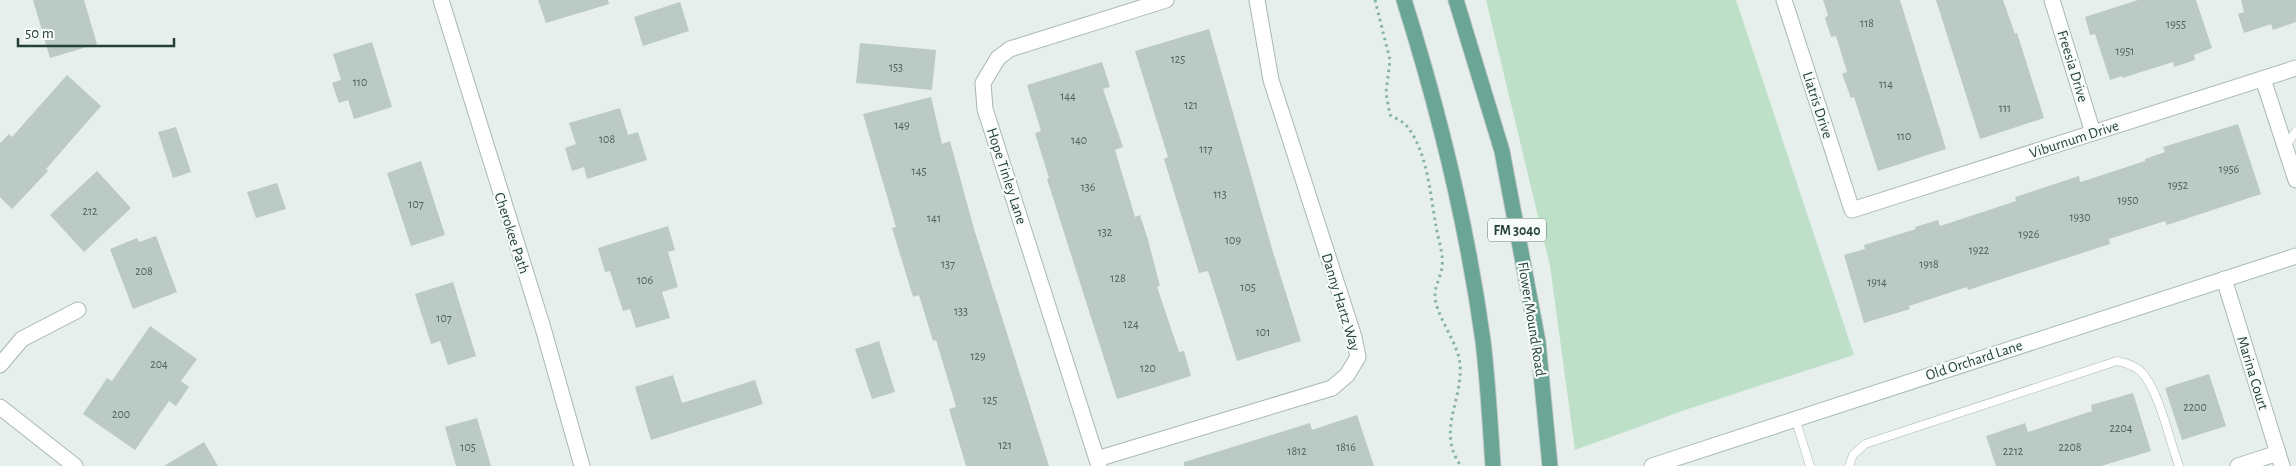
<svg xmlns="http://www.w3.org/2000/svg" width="2296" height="466" viewBox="0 0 2296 466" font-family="'Alegreya Sans',sans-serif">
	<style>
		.green { fill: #bfe0c8 }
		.building { fill: #bbcac4 }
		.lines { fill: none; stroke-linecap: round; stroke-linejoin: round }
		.lane-casing { stroke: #a8b8b2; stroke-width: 9 }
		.street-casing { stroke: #a8b8b2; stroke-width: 17 }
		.secondary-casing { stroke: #a4bbb3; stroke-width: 17 }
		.primary-casing { stroke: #c2cac8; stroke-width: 17 }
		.path { stroke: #86b3a5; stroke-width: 3; stroke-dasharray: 2.5 4; stroke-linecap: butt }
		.lane { stroke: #fff; stroke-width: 8 }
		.street { stroke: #fff; stroke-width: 15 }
		.secondary { stroke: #fff; stroke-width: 15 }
		.primary { stroke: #6aa596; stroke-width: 15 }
		.labels { text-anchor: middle; stroke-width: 4.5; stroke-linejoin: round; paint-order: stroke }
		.number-label { font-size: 12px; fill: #4a645c }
		.shield { fill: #f7fbf9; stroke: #637a73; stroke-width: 1 }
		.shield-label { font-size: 14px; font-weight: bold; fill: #24423a }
		.street-label { font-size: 15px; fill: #24423a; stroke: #f7fbf9 }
	</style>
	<rect width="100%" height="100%" fill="#e6efeb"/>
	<polygon class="green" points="1486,0 1736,0 1854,355 1685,410 1575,450 1550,266"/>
	<g class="building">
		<polygon points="33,0 84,0 97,44 50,58"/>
		<polygon points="538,0 608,0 609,4 546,23"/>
		<polygon points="1823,0 1900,0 1946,149 1878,171 1854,97 1851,98 1842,74 1847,72 1836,36 1831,37 1825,18 1828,15"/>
		<polygon points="1936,0 2003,0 2015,34 2017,33 2044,118 1980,139"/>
		<polygon points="2138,0 2196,0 2212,48 2194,55 2195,60 2174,67 2173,62 2122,78 2122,76 2110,80 2095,34 2090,35 2085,17"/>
		<polygon points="2241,0 2296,0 2296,22 2273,30 2271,24 2244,33 2238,14 2244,12"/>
		<polygon points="680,2 689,31 643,46 634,17"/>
		<polygon points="1209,29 1273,252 1301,341 1237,361 1208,271 1199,273 1164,159 1168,157 1135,51"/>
		<polygon points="372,42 392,107 354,119 348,100 339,103 332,83 341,80 333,54"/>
		<polygon points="860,43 936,50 932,90 856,83"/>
		<polygon points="1102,62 1110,87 1103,89 1123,147 1115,150 1135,217 1140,215 1148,240 1160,286 1157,287 1179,352 1184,351 1191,376 1117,399 1047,179 1049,178 1035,133 1041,131 1027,85"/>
		<polygon points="67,75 101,106 46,169 48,171 12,209 0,197 0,143 9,134 12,137"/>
		<polygon points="931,97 942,144 950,141 974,229 1049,466 966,466 949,409 956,407 952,393 936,340 933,341 919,295 913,297 892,228 896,227 863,114"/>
		<polygon points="620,108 628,135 638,132 647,160 587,179 584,167 572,171 565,148 576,144 569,123"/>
		<polygon points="2238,124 2261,194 2167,225 2165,221 2109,239 2110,244 1968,290 1967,287 1909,306 1910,309 1864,323 1844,255 1865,249 1864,245 1916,229 1915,227 1938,220 1940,226 2016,201 2015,197 2079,176 2080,182 2090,179 2145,161 2145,159 2165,152 2163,147"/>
		<polygon points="176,127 191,172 173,178 158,132"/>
		<polygon points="421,161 445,235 411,246 387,173"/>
		<polygon points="97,171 131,208 84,252 50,215"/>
		<polygon points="277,183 286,209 256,218 247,192"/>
		<polygon points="668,226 675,250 668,252 678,287 662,292 670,318 636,328 630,309 623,311 610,271 605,272 598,248"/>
		<polygon points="156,236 177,292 133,309 110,249 137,238 139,242"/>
		<polygon points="453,282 476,356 448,365 440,341 431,344 415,294"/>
		<polygon points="150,326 197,359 181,381 189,387 176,406 169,401 135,450 83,414 107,378 112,381"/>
		<polygon points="879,341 895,392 872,399 855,349"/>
		<polygon points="2209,374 2226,426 2182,440 2165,388"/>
		<polygon points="673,375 682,403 755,380 763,404 651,440 635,387"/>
		<polygon points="2133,393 2151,451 2101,466 1996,466 1986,436 2025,423 2028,432 2092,411 2091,405"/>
		<polygon points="1357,415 1374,466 1184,466 1184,462 1265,437 1310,423 1312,430"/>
		<polygon points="477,418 491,466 456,466 445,427"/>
		<polygon points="204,442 218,466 164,466"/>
	</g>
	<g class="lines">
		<defs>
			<g id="lane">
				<polyline points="2286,146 2296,131"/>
				<polyline points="1795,418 1810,466"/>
				<path d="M1849 466 1853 455 1865 444 2117 361C2127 363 2138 367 2144 375 2161 398 2169 439 2179 466"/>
			</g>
			<g id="street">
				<polyline points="441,0 543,328 582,466"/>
				<polyline points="1784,0 1852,210 2296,68"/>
				<polyline points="2052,0 2093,133"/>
				<polyline points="2263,79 2296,180"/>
				<polyline points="2224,279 2282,466"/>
				<polyline points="0,365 22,339 78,310"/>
				<polyline points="0,407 75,466"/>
				<polyline points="1097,459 1332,388 1347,375 1358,357 1354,337 1271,80 1257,0"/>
				<polyline points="1099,466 985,109 983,83 998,58 1010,49 1166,0"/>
				<polyline points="2238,466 2278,453"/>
			</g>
			<polyline id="secondary" points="1652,466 2296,256"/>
			<g id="primary">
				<path d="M1404 0C1439 111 1467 225 1483 341 1488 382 1490 424 1493 466"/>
				<polyline points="1456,0 1502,151 1538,342 1550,466"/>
			</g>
		</defs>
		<use href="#lane" class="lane-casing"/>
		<use href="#street" class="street-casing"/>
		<use href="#secondary" class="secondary-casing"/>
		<use href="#primary" class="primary-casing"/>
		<path class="path" d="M1375 0 1390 60 1386 93 1390 115C1395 118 1402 121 1406 125 1428 152 1430 194 1436 226 1438 239 1444 255 1442 267 1441 276 1436 284 1435 293 1434 315 1458 341 1460 364 1463 402 1436 431 1461 466"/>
		<use href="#lane" class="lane"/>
		<use href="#street" class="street"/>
		<use href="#secondary" class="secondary"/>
		<use href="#primary" class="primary"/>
	</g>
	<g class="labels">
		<g class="number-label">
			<text x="1867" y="27">118</text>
			<text x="2176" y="28">1955</text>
			<text x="2125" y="55">1951</text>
			<text x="1178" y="63">125</text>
			<text x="896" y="71">153</text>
			<text x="360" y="86">110</text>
			<text x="1886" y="88">114</text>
			<text x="1068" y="100">144</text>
			<text x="1191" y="109">121</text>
			<text x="2005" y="112">111</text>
			<text x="902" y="129">149</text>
			<text x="1904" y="140">110</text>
			<text x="607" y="143">108</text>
			<text x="1079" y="144">140</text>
			<text x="1206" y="153">117</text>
			<text x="2229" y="173">1956</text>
			<text x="919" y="175">145</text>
			<text x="2178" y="189">1952</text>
			<text x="1088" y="191">136</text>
			<text x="1220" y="198">113</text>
			<text x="2128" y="204">1950</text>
			<text x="416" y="208">107</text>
			<text x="90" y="215">212</text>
			<text x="2080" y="221">1930</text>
			<text x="934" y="222">141</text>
			<text x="1105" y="236">132</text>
			<text x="2029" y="238">1926</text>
			<text x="1233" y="244">109</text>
			<text x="1979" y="254">1922</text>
			<text x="948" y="268">137</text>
			<text x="1929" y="268">1918</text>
			<text x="144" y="275">208</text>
			<text x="1118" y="282">128</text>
			<text x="645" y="284">106</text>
			<text x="1877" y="286">1914</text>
			<text x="1248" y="291">105</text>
			<text x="961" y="315">133</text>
			<text x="444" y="322">107</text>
			<text x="1131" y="328">124</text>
			<text x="1263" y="336">101</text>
			<text x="978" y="360">129</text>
			<text x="159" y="368">204</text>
			<text x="1148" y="372">120</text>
			<text x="990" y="404">125</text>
			<text x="2195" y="411">2200</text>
			<text x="121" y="418">200</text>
			<text x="2121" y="432">2204</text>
			<text x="1005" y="449">121</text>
			<text x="468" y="451">105</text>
			<text x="1346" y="451">1816</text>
			<text x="2070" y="451">2208</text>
			<text x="1297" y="455">1812</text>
			<text x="2013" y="455">2212</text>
		</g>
		<rect class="shield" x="1488" y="218.5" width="58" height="23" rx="4"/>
		<g class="shield-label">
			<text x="1517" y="235">FM 3040</text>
		</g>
		<g class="street-label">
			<text transform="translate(2073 66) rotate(73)" y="5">Freesia Drive</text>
			<text transform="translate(1818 105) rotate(72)" y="5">Liatris Drive</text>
			<text transform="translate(2074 139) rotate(-18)" y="5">Viburnum Drive</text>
			<text transform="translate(1007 176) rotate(72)" y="5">Hope Tinley Lane</text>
			<text transform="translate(512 233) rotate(72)" y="5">Cherokee Path</text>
			<text transform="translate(1341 302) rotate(73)" y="5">Danny Hartz Way</text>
			<text transform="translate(1532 319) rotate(81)" y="5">Flower Mound Road</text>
			<text transform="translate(1974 360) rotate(-18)" y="5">Old Orchard Lane</text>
			<text transform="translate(2253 373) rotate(73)" y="5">Marina Court</text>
		</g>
	</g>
	<path d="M18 38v8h156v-8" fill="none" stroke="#24423a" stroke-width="2.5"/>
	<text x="25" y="38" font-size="15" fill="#24423a" stroke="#f7fbf9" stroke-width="4" paint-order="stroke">50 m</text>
</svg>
